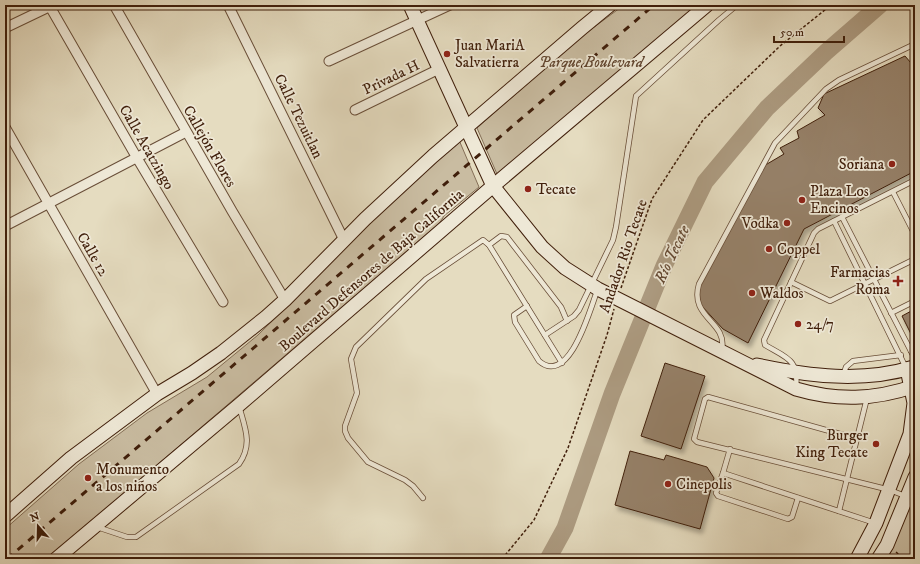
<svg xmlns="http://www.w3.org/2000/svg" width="920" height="564" viewBox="0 0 920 564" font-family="'IM FELL DW Pica',serif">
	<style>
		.green { fill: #c9bca1; stroke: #846e56 }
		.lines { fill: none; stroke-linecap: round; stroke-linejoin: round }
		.river { stroke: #ad9c82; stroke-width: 17 }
		.building { fill: #968169; stroke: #401f0b; filter: url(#shadow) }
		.lane-casing { stroke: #694e38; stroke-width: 6 }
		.street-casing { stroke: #694e38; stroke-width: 11 }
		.secondary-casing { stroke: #401f0b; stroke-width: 15 }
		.path { stroke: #401f0b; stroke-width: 1.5; stroke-dasharray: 3 2; stroke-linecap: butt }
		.lane { stroke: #eee8d6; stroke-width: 4.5 }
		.street { stroke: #eee8d6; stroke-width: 9 }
		.secondary { stroke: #eee8d6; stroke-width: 13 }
		.rail { stroke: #401f0b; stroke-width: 3; stroke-dasharray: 7 7; stroke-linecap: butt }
		.poi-dot { fill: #8f2418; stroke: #eee8d6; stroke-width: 1.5 }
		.labels { text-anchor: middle; stroke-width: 3.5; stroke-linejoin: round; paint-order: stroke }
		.poi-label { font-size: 15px; fill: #401f0b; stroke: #eee8d6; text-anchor: start }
		.park-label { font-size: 15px; font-style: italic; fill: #624630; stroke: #eee8d6 }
		.street-label { font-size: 15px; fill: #401f0b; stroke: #eee8d6 }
		.water-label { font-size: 16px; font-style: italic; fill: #664b35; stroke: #eee8d6 }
	</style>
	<defs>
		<filter id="shadow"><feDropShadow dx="2.5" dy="4.5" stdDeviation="2" flood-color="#0004"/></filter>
	</defs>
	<rect width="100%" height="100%" fill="#e5dcc0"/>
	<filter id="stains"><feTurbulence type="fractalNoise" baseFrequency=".005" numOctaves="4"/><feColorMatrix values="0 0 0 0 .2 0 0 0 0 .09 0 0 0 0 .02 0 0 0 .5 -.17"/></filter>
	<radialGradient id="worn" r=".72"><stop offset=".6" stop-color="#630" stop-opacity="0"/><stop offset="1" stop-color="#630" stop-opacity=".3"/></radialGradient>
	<g class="green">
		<polygon points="624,5 698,5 497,174 477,128 582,36"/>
		<polygon points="459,140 479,187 444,216 439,224 47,559 5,559 5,529 79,464 147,413 207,377 258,335 336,258 352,232"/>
		<polygon points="915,490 915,559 888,559"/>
	</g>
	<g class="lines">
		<polyline class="river" points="548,559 565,528 612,394 664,266 705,182 767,108 826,52 880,5"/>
	</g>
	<g class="building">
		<polygon points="905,56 911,63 915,61 915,171 804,229 748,343 723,329 700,304 699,288 762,167 784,154 780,148 799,138 797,131 825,115 818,108 824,94"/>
		<polygon points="915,309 915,332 911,334 902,316"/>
		<polygon points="665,363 705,376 681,449 641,436"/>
		<polygon points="630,451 664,460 666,455 707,467 714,478 700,529 615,505"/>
	</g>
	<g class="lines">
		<defs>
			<g id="lane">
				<polyline points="893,192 915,235"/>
				<polyline points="842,217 915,359"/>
				<polyline points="834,221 906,368"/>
				<polyline points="489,245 501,236 507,237 561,307 567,321"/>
				<polyline points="791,282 830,301 915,259"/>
				<path d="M527 306 514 315 515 322 539 361C569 387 590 310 597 291"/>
				<polyline points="891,313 915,301"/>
				<polyline points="545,335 574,316 579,310 613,240 616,227 636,96 719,20 737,5"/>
				<path d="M722 349C727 321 689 318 699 284L775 143 826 89 839 80 915 44"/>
				<polyline points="911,351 915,343"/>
				<polyline points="843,376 846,367 853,361 901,355"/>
				<path d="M796 388C799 359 787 358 765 345L764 340 814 233 818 229 915 180"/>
				<polyline points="858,439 708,397 705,399 694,439 697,442 890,490 905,496"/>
				<polyline points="730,449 723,473 875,523"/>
				<polyline points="723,473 716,493 718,496 788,519 792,517 798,498"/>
				<polyline points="423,498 413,486 405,480 368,462 348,438 345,431 345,426 357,393 351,359 356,347 426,279 483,240 489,245 562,363"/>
				<polyline points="839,511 867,398"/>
				<path d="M97 527 127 537H136L239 464C253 444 245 428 239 406"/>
			</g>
			<g id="street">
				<polyline points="49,5 137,158 223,302"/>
				<polyline points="114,5 232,211 285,300"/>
				<polyline points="228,5 344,240"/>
				<polyline points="5,28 53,5"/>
				<polyline points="329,61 450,5"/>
				<polyline points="355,110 439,69"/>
				<polyline points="5,127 157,394"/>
				<polyline points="5,226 186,132"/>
			</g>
			<g id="secondary">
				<path d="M410 5 493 186 542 247 565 268 598 289 796 389C837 401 874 400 915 386"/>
				<path d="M757 365C809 376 862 383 914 367"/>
				<polyline points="5,516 71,458 157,394 192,373 221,353 266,317 285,300 365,219 433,156 582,28 610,5"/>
				<polyline points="56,559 239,405 493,186 707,5"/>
				<polyline points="857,559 876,523 910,434 914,403 907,369"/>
				<polyline points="878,559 887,545 915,477"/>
			</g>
		</defs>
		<use href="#lane" class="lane-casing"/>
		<use href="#street" class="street-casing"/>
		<use href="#secondary" class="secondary-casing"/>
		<g class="path">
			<polyline points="621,288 652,199 703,120 780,46 831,5"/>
			<polyline points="896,552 904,559"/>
			<polyline points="502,559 534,520 568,448 607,335 614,309"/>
		</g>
		<use href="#lane" class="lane"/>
		<use href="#street" class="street"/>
		<use href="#secondary" class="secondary"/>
		<polyline class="rail" points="7,559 654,5"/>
	</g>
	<g class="poi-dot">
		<circle cx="447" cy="54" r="4"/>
		<circle cx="892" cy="164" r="4"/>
		<circle cx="528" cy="189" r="4"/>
		<circle cx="802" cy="200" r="4"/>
		<circle cx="787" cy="223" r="4"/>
		<circle cx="769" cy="249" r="4"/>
		<path d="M896 275h4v4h4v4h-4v4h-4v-4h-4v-4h4z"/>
		<circle cx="752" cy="293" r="4"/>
		<circle cx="798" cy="324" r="4"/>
		<circle cx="876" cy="444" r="4"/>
		<circle cx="88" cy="478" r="4"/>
		<circle cx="668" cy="484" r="4"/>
	</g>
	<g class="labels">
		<g class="poi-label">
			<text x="455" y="50">Juan MariA<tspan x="455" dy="17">Salvatierra</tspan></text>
			<text x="884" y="169" text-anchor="end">Soriana</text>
			<text x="536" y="194">Tecate</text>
			<text x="810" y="196">Plaza Los<tspan x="810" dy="17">Encinos</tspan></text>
			<text x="779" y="228" text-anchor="end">Vodka</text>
			<text x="777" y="254">Coppel</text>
			<text x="890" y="277" text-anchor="end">Farmacias<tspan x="890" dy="17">Roma</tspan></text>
			<text x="760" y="298">Waldos</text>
			<text x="806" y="329">24/7</text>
			<text x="868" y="440" text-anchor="end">Burger<tspan x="868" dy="17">King Tecate</tspan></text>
			<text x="96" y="474">Monumento<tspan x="96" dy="17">a los niños</tspan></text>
			<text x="676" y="489">Cinepolis</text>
		</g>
		<g class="park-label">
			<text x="591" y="67">Parque Boulevard</text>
		</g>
		<g class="street-label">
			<text transform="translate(391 77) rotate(-26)" y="5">Privada H</text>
			<text transform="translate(299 116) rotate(64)" y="5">Calle Tezuitlan</text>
			<text transform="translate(210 146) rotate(60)" y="5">Callejón Flores</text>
			<text transform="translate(147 147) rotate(60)" y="5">Calle Acatzingo</text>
			<text transform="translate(93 254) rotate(60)" y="5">Calle 12</text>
			<text transform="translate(623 256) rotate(-71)" y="5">Andador Rio Tecate</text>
			<text transform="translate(371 270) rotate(-41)" y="5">Boulevard Defensores de Baja California</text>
		</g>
		<g class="water-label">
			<text transform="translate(671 254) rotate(-65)" y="6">Río Tecate</text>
		</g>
	</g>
	<rect width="920" height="564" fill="none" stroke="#e5dcc0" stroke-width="20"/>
	<rect x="6" y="6" width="908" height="552" fill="none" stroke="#401f0b" stroke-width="2"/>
	<rect x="10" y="10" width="900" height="544" fill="none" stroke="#401f0b"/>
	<g transform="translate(38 526) rotate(340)" stroke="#eee8d6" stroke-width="3" paint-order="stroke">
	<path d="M0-3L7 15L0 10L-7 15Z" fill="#401f0b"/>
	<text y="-6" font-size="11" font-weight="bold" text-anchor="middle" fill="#401f0b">N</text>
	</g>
	<path d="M774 36v6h70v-6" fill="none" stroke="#401f0b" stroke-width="2"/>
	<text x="780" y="36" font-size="12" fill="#401f0b" stroke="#eee8d6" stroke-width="3" paint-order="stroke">50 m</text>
	<rect width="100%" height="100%" filter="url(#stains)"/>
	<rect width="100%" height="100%" fill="url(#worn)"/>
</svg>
